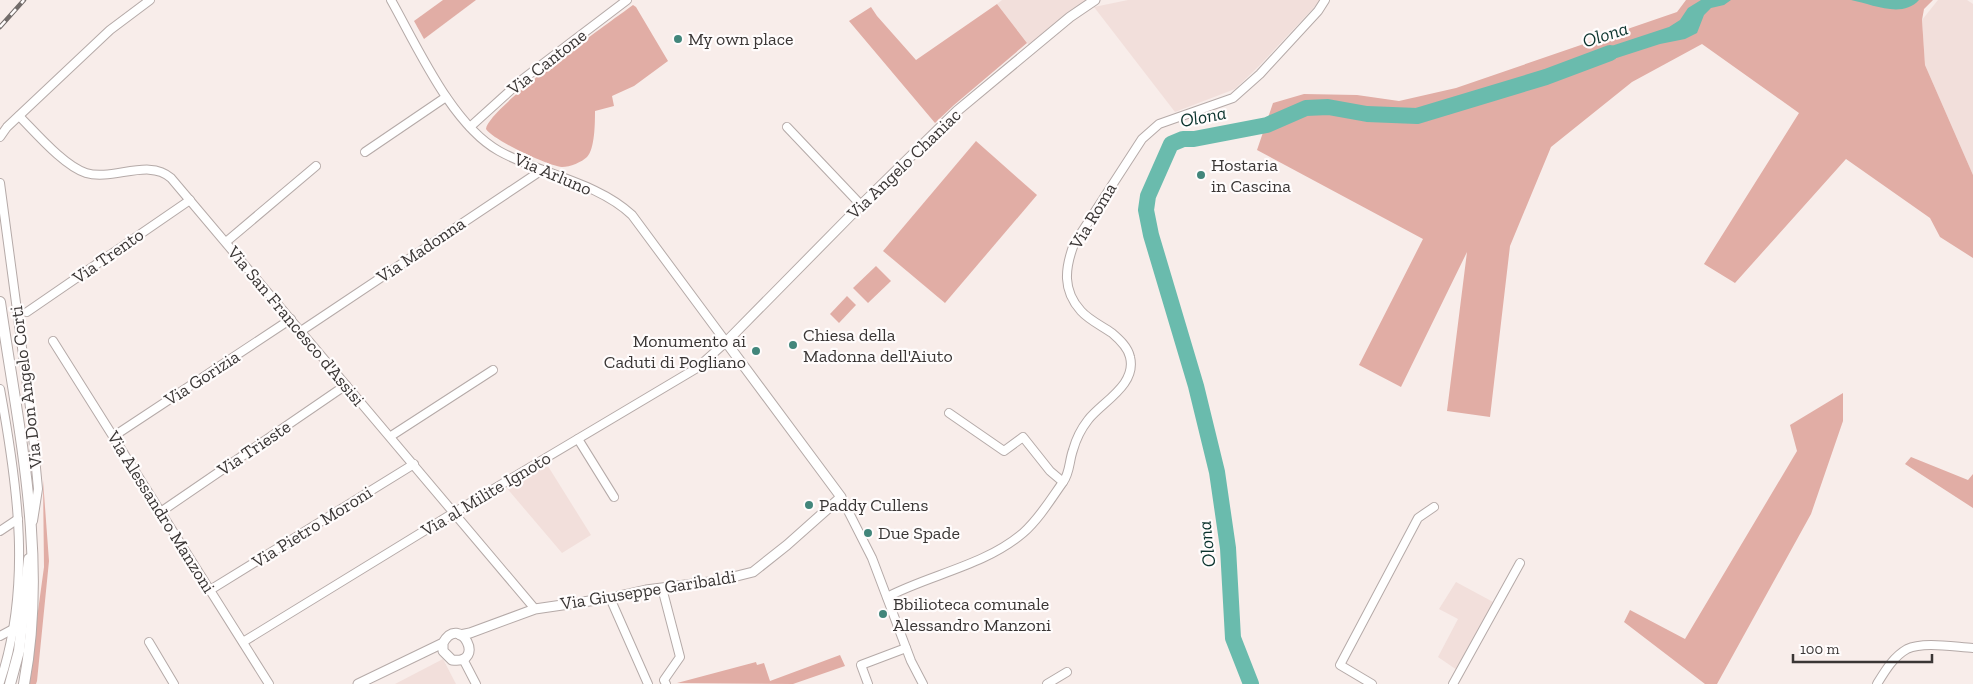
<svg xmlns="http://www.w3.org/2000/svg" width="1973" height="684" viewBox="0 0 1973 684" font-family="'Zilla Slab',serif">
	<style>
		.built { fill: #f2dfdb }
		.green { fill: #e1ada5 }
		.water { fill: #6abbad }
		.lines { fill: none; stroke-linecap: round; stroke-linejoin: round }
		.river { stroke: #6abbad; stroke-width: 16 }
		.minor-casing { stroke: #b5aaa8; stroke-width: 10 }
		.tertiary-casing { stroke: #b5aaa8; stroke-width: 11 }
		.secondary-casing { stroke: #b5aaa8; stroke-width: 12 }
		.minor { stroke: #fff; stroke-width: 8 }
		.tertiary { stroke: #fff; stroke-width: 9 }
		.secondary { stroke: #fff; stroke-width: 10 }
		.rail-casing { stroke: #726c6a; stroke-width: 4.5 }
		.rail { stroke: #fffcfc; stroke-width: 2.5; stroke-dasharray: 8; stroke-linecap: butt }
		.poi-dot { fill: #42867b; stroke: #fffcfc; stroke-width: 2 }
		.labels { text-anchor: middle; stroke-width: 4.5; stroke-linejoin: round; paint-order: stroke }
		.poi-label { font-size: 18px; fill: #3a3635; stroke: #fffcfc; text-anchor: start }
		.street-label { font-size: 18px; fill: #3a3635; stroke: #fffcfc }
		.water-label { font-size: 19px; font-style: italic; fill: #0a332d; stroke: #fffcfc }
	</style>
	<rect width="100%" height="100%" fill="#f8edea"/>
	<g class="built">
		<polygon points="1002,0 1088,0 1031,48 997,4"/>
		<polygon points="1128,0 1321,0 1259,66 1235,89 1175,112 1094,7"/>
		<polygon points="1938,0 1967,0 1973,4 1973,175 1925,65 1922,20"/>
		<polygon points="546,463 591,535 562,553 505,486"/>
		<polygon points="1456,582 1495,603 1457,670 1438,657 1458,619 1439,609"/>
		<polygon points="443,659 456,684 395,684"/>
	</g>
	<g class="green">
		<polygon points="443,0 476,0 424,39 414,21"/>
		<polygon points="1686,0 1933,0 1924,9 1922,20 1925,65 1973,175 1973,258 1940,237 1930,218 1846,159 1735,283 1704,264 1799,113 1702,44 1632,82 1551,147 1510,246 1490,417 1447,411 1467,252 1401,387 1359,365 1423,239 1257,150 1273,103 1304,94 1357,95 1399,101 1456,88 1677,12"/>
		<polygon points="997,4 1027,43 954,105 935,123 849,21 871,7 877,16 916,60"/>
		<path d="M633 5 636 7 668 61 634 86 612 96 614 106 595 111C595 122 595 149 587 157 582 162 570 167 562 167 548 166 493 140 486 129 488 108 610 22 633 5Z"/>
		<polygon points="976,141 1037,195 945,303 883,251"/>
		<polygon points="876,266 891,281 868,303 853,288"/>
		<polygon points="847,296 856,305 839,323 830,314"/>
		<polygon points="1843,393 1843,421 1811,514 1717,684 1705,684 1624,622 1630,610 1685,639 1797,451 1790,425"/>
		<polygon points="1911,457 1968,480 1973,474 1973,508 1905,464"/>
		<polygon points="43,480 49,561 37,681 36,684 28,684 44,567"/>
		<polygon points="840,655 845,666 793,684 677,683 756,662 757,665 764,663 770,681"/>
	</g>
	<g class="water">
		<polygon points="1701,0 1731,0 1724,5 1711,8 1704,15 1697,33 1685,39 1660,44 1595,65 1587,54 1669,27 1680,20 1688,8"/>
		<path d="M1851 0H1919C1902 19 1872 4 1851 0Z"/>
	</g>
	<g class="lines">
		<polyline class="river" points="1251,684 1233,638 1228,548 1217,472 1196,386 1151,235 1146,210 1148,196 1171,144 1183,139 1194,139 1267,125 1306,108 1328,107 1367,114 1417,116 1546,77 1610,53"/>
		<defs>
			<g id="minor">
				<path d="M19 116C36 133 64 166 86 173 113 181 149 158 171 178L535 609"/>
				<polyline points="470,127 523,79 627,0"/>
				<polyline points="787,127 861,205"/>
				<polyline points="0,137 7,127 110,30 150,0"/>
				<polyline points="365,152 446,97"/>
				<polyline points="0,183 31,415 38,489 33,521"/>
				<polyline points="226,242 316,166"/>
				<polyline points="27,312 190,200"/>
				<polyline points="301,331 542,170"/>
				<polyline points="53,341 269,684"/>
				<path d="M0 389C18 487 32 586 0 682"/>
				<polyline points="949,413 1004,451 1023,437 1050,471 1063,482"/>
				<polyline points="114,436 291,319"/>
				<polyline points="391,436 493,370"/>
				<polyline points="578,439 614,497"/>
				<polyline points="841,497 872,558 911,661 923,684"/>
				<polyline points="162,511 346,385"/>
				<polyline points="0,531 18,519"/>
				<polyline points="662,588 680,657 664,680 666,684"/>
				<polyline points="210,590 414,464"/>
				<path d="M887 597C931 574 984 566 1023 533 1039 519 1051 499 1063 482 1070 473 1069 461 1073 450 1076 439 1081 429 1088 420 1102 402 1137 385 1130 357 1128 347 1119 339 1112 333 1102 326 1089 320 1081 311 1062 290 1065 268 1074 244L1142 139 1159 124 1233 98 1260 74 1318 11 1325 0"/>
				<polyline points="610,598 648,684"/>
				<polyline points="0,636 15,628"/>
				<polyline points="149,642 174,684"/>
				<path d="M243 642 455 512 697 368 726 342 632 215C597 182 540 174 499 151 452 125 417 46 391 0"/>
				<polyline points="463,659 476,684"/>
				<polyline points="868,684 861,665 906,648"/>
				<polyline points="1047,684 1067,672"/>
				<polyline points="1372,684 1340,665 1418,518 1434,507"/>
				<polyline points="1453,684 1520,563"/>
				<path d="M1877 684C1885 671 1893 657 1907 649 1923 641 1955 647 1973 648"/>
			</g>
			<g id="tertiary">
				<polyline points="460,635 470,633 535,609 610,598 646,590 717,581 753,572 787,545 841,497 726,342 861,205 957,111 1070,17 1095,0"/>
				<path d="M358 684 443 643C460 612 487 665 452 660L443 651V643"/>
			</g>
			<g id="secondary">
				<path d="M0 302C18 428 48 556 24 684"/>
				<polyline points="10,684 19,651 29,559"/>
			</g>
		</defs>
		<use href="#minor" class="minor-casing"/>
		<use href="#tertiary" class="tertiary-casing"/>
		<use href="#secondary" class="secondary-casing"/>
		<use href="#minor" class="minor"/>
		<use href="#tertiary" class="tertiary"/>
		<use href="#secondary" class="secondary"/>
		<defs>
			<polyline id="rail" points="0,27 24,0"/>
		</defs>
		<use href="#rail" class="rail-casing"/>
		<use href="#rail" class="rail"/>
	</g>
	<g class="poi-dot">
		<circle cx="678" cy="39" r="5"/>
		<circle cx="1201" cy="175" r="5"/>
		<circle cx="793" cy="345" r="5"/>
		<circle cx="756" cy="351" r="5"/>
		<circle cx="809" cy="505" r="5"/>
		<circle cx="868" cy="533" r="5"/>
		<circle cx="883" cy="614" r="5"/>
	</g>
	<g class="labels">
		<g class="poi-label">
			<text x="688" y="45">My own place</text>
			<text x="1211" y="171">Hostaria<tspan x="1211" dy="21">in Cascina</tspan></text>
			<text x="803" y="341">Chiesa della<tspan x="803" dy="21">Madonna dell'Aiuto</tspan></text>
			<text x="746" y="347" text-anchor="end">Monumento ai<tspan x="746" dy="21">Caduti di Pogliano</tspan></text>
			<text x="819" y="511">Paddy Cullens</text>
			<text x="878" y="539">Due Spade</text>
			<text x="893" y="610">Bbilioteca comunale<tspan x="893" dy="21">Alessandro Manzoni</tspan></text>
		</g>
		<g class="street-label">
			<text transform="translate(547 62) rotate(-38)" y="6">Via Cantone</text>
			<text transform="translate(904 164) rotate(-44)" y="6">Via Angelo Chaniac</text>
			<text transform="translate(553 174) rotate(23)" y="6">Via Arluno</text>
			<text transform="translate(1093 216) rotate(-59)" y="6">Via Roma</text>
			<text transform="translate(421 250) rotate(-34)" y="6">Via Madonna</text>
			<text transform="translate(108 256) rotate(-35)" y="6">Via Trento</text>
			<text transform="translate(296 326) rotate(50)" y="6">Via San Francesco d'Assisi</text>
			<text transform="translate(202 378) rotate(-33)" y="6">Via Gorizia</text>
			<text transform="translate(26 387) rotate(-97)" y="6">Via Don Angelo Corti</text>
			<text transform="translate(254 448) rotate(-34)" y="6">Via Trieste</text>
			<text transform="translate(486 494) rotate(-31)" y="6">Via al Milite Ignoto</text>
			<text transform="translate(161 512) rotate(58)" y="6">Via Alessandro Manzoni</text>
			<text transform="translate(312 527) rotate(-32)" y="6">Via Pietro Moroni</text>
			<text transform="translate(648 590) rotate(-9)" y="6">Via Giuseppe Garibaldi</text>
		</g>
		<g class="water-label">
			<text transform="translate(1605 34) rotate(-18)" y="7">Olona</text>
			<text transform="translate(1203 116) rotate(-11)" y="7">Olona</text>
			<text transform="translate(1206 544) rotate(-96)" y="7">Olona</text>
		</g>
	</g>
	<path d="M1793 654v8h139v-8" fill="none" stroke="#3a3635" stroke-width="2.5"/>
	<text x="1800" y="654" font-size="15" fill="#3a3635" stroke="#fffcfc" stroke-width="4" paint-order="stroke">100 m</text>
</svg>
